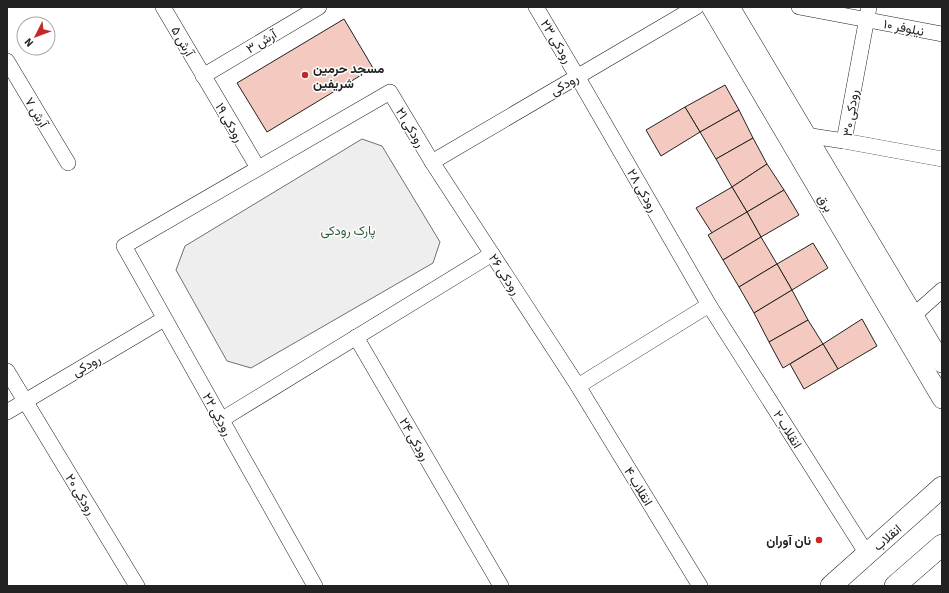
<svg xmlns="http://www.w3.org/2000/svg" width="949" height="593" viewBox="0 0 949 593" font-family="'Source Sans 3',Vazirmatn,sans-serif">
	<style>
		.green { fill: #eee; stroke: #6f6f6f }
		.building { fill: #f3c9c0; stroke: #222 }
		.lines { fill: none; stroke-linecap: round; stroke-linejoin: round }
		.minor-casing { stroke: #222; stroke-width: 16 }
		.tertiary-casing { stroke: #222; stroke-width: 20 }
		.secondary-casing { stroke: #222; stroke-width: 22 }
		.minor { stroke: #fff; stroke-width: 15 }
		.tertiary { stroke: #fff; stroke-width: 19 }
		.secondary { stroke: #fff; stroke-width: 21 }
		.poi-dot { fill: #c62828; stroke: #fff; stroke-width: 1.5 }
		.labels { text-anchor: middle; stroke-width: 3; stroke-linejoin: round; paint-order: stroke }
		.street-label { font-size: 13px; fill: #222; stroke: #fff }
		.poi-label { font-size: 13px; font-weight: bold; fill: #222; stroke: #fff; text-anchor: start }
		.park-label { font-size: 13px; fill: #2f5e38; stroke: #fff }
	</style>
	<rect width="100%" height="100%" fill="#fff"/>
	<polygon class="green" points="362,139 382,146 440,242 433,263 251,368 227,361 176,270 185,246"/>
	<g class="building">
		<polygon points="344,19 373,68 267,132 237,83"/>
		<polygon points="725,85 739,110 700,132 685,107"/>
		<polygon points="685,107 700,132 661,156 646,130"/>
		<polygon points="739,110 753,138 716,159 700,132"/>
		<polygon points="753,138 767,164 732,187 716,159"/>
		<polygon points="767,164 784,190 747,212 732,187"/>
		<polygon points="732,187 747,212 712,233 696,208"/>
		<polygon points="784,190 799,215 761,237 747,212"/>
		<polygon points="747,212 761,237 723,260 708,235"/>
		<polygon points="761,237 777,264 739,287 723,260"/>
		<polygon points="813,243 828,268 792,290 777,264"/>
		<polygon points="777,264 792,290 754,313 739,287"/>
		<polygon points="792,290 808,320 769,342 754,313"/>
		<polygon points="862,319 877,346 838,369 823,344"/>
		<polygon points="808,320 823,344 783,368 769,342"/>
		<polygon points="823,344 838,369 804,389 790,364"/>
	</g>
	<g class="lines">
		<defs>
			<g id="minor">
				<polyline points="163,7 258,168"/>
				<polyline points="536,7 577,76 709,305 867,554"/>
				<polyline points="799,7 942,34"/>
				<polyline points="869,7 844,141 942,159"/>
				<polyline points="7,61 68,163"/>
				<polyline points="203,76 319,7"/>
				<polyline points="805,135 844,141"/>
				<polyline points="432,162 696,7"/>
				<polyline points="914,315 942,290"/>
				<polyline points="356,337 501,586"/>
				<polyline points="7,371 137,586"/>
				<polyline points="578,386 709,305"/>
				<polyline points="7,412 164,319"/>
				<polyline points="221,420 492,254"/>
				<polyline points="315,586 124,246 390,92 432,162 578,386 700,586"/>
			</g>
			<g id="tertiary">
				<polyline points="711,7 942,399"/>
				<polyline points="730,7 942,363"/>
			</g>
			<g id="secondary">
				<polyline points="831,586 942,487"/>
				<polyline points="895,586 942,545"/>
			</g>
		</defs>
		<use href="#minor" class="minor-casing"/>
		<use href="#tertiary" class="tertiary-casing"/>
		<use href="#secondary" class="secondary-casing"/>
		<use href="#minor" class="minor"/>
		<use href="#tertiary" class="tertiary"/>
		<use href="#secondary" class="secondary"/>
	</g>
	<g class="poi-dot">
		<circle cx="305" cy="75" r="4"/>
		<circle cx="819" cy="540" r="4"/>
	</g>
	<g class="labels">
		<g class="street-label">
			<text transform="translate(904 27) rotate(11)" y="5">نیلوفر ۱۰</text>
			<text transform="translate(183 41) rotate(60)" y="5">آرش ۵</text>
			<text transform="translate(261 41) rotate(-31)" y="5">آرش ۳</text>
			<text transform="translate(557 41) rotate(59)" y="5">رودکی ۲۳</text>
			<text transform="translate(564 84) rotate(-31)" y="5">رودکی</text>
			<text transform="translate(37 112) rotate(59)" y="5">آرش ۷</text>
			<text transform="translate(850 113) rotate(-82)" y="5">رودکی ۳۰</text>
			<text transform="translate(230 122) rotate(60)" y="5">رودکی ۱۹</text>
			<text transform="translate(411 127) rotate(59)" y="5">رودکی ۲۱</text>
			<text transform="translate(643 190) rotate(60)" y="5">رودکی ۲۸</text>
			<text transform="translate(826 203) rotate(59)" y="5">برق</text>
			<text transform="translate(505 274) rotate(57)" y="5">رودکی ۲۶</text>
			<text transform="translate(86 365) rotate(-31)" y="5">رودکی</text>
			<text transform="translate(218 414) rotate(61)" y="5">رودکی ۲۲</text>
			<text transform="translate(788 429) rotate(58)" y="5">انقلاب ۲</text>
			<text transform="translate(415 439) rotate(60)" y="5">رودکی ۲۴</text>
			<text transform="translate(639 486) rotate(59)" y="5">انقلاب ۴</text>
			<text transform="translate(81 494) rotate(59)" y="5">رودکی ۲۰</text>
			<text transform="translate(887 537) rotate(-41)" y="5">انقلاب</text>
		</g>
		<g class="poi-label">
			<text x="313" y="73">مسجد حرمین<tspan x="313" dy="15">شریفین</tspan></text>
			<text x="811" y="545" text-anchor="end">نان آوران</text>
		</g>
		<g class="park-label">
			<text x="348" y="235">پارک رودکی</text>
		</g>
	</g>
	<rect width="949" height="593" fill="none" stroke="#222222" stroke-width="16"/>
	<g transform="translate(36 36) rotate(228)"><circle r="19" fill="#ffffff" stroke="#a7a7a7"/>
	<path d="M0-3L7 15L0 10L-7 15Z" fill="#c62828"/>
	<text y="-6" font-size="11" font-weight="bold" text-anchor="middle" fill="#222222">N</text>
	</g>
</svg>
